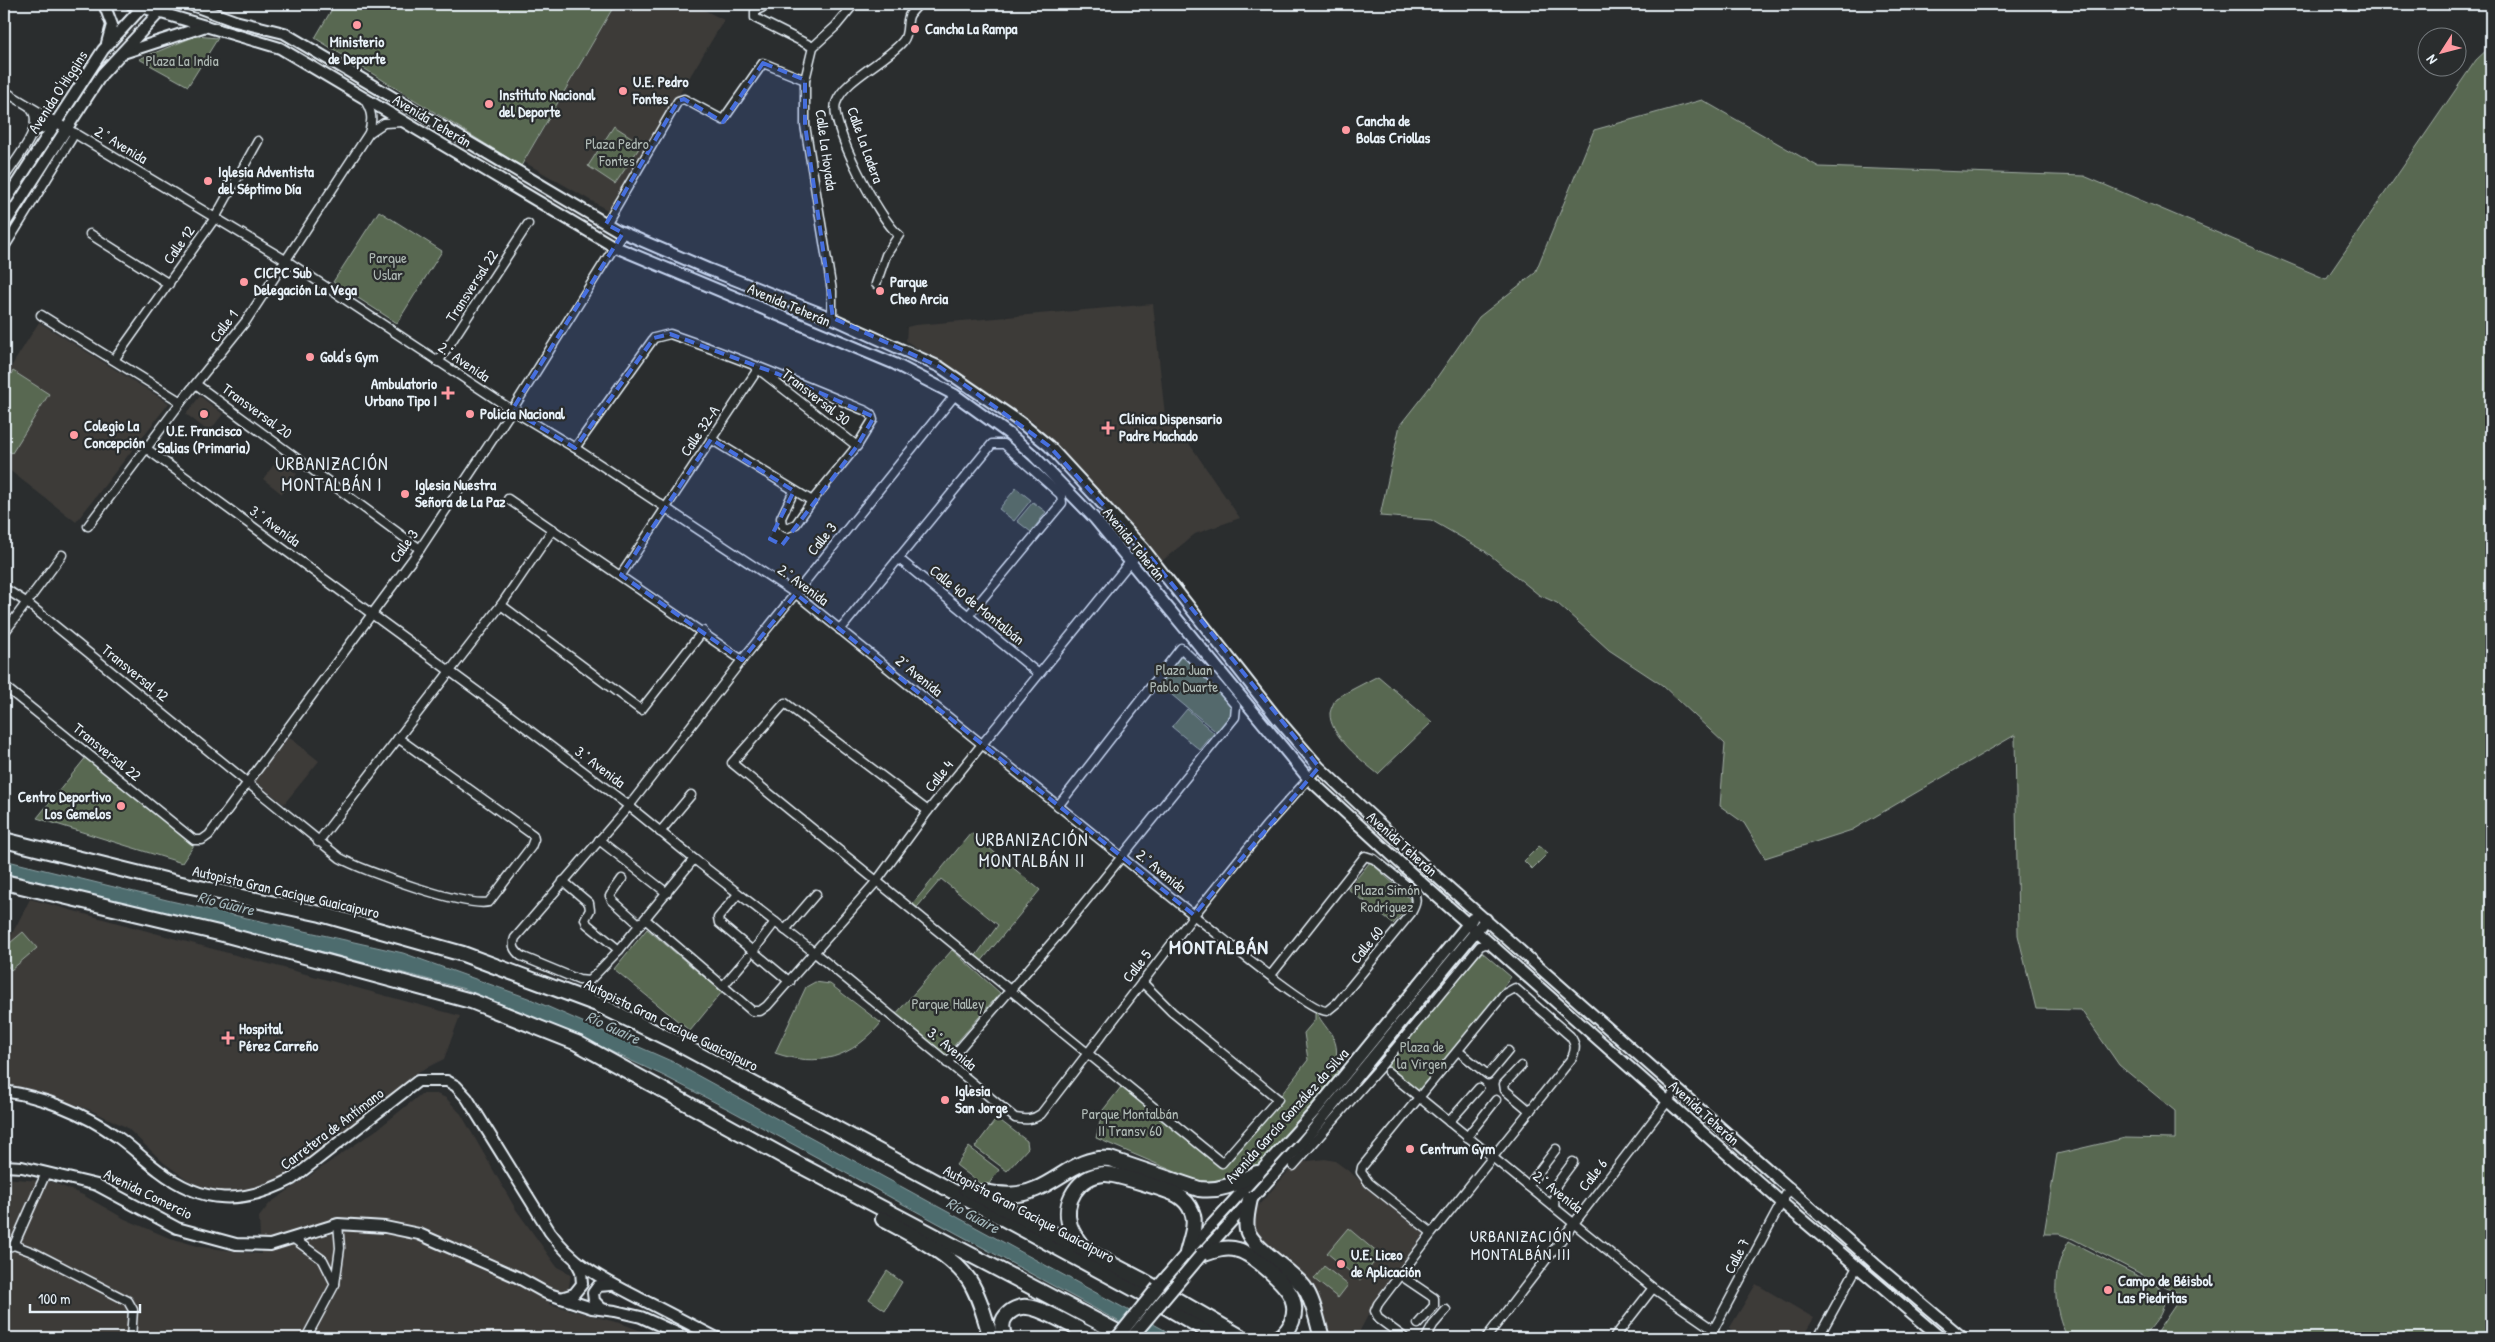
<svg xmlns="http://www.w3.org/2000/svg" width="2495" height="1342" viewBox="0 0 2495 1342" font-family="'Patrick Hand',sans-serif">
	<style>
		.built { fill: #3c3a38 }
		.green { fill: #596851; stroke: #a0aca4 }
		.water { fill: #4d6c6e; stroke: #8ba1a5 }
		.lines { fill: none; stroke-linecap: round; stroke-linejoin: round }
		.street-casing { stroke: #e8f1f8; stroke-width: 11 }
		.secondary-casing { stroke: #e8f1f8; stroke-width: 14 }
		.primary-casing { stroke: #e8f1f8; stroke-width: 15 }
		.highway-casing { stroke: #e8f1f8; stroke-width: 18 }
		.street { stroke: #2a2d2e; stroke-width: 8 }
		.secondary { stroke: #2a2d2e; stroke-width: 10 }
		.primary { stroke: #2a2d2e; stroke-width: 11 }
		.highway { stroke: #2a2d2e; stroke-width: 14 }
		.primary-bridge-casing { stroke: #e8f1f8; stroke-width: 15; stroke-linecap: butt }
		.primary-bridge { stroke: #2a2d2e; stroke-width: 11 }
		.marked { fill: #466fde; fill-opacity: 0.2; stroke: #466fde; stroke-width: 4; stroke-dasharray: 10 6; stroke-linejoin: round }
		.poi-dot { fill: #ff9aa2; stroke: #2a2d2e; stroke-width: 2 }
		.labels { text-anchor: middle; stroke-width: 4.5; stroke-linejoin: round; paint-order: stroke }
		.poi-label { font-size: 15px; font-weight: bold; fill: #e8f1f8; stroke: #2a2d2e; text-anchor: start }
		.park-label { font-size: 15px; fill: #afbab5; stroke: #2a2d2e }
		.street-label { font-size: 15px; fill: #e8f1f8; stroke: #2a2d2e }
		.water-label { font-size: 16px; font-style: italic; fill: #a2b5ba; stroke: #2a2d2e }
		.neighbourhood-label { font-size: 16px; letter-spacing: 1px; fill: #e8f1f8; stroke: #2a2d2e }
		.quarter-label { font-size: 18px; letter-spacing: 1px; fill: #e8f1f8; stroke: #2a2d2e }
		.district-label { font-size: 20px; font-weight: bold; letter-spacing: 1px; fill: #e8f1f8; stroke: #2a2d2e }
	</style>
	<rect width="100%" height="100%" fill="#2a2d2e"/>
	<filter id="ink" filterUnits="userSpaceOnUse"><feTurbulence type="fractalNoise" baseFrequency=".02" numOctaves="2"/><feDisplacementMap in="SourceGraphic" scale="10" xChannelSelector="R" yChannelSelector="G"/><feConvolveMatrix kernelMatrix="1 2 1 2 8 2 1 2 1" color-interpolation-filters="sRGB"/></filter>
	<g filter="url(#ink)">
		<g class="built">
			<polygon points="616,4 692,4 724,20 609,211 524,162"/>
			<polygon points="1153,304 1165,415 1182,433 1240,518 1195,534 1162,561 1034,423 906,341 907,327 915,325"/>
			<polygon points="39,322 169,403 76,522 4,466 4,378"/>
			<polygon points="200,396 223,414 209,432 186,414"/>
			<polygon points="278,459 297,474 282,494 263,479"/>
			<polygon points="289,737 319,761 284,804 254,781"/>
			<polygon points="30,899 460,1016 444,1059 416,1073 383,1103 300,1167 279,1179 247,1190 226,1192 207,1189 189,1181 164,1163 126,1127 90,1110 25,1088 4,1086 4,942 12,934"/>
			<polygon points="421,1094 437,1094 446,1098 461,1114 515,1208 557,1267 571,1274 569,1287 562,1293 551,1295 549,1304 623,1324 659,1338 4,1338 4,1178 52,1182 83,1195 125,1219 167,1237 201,1247 261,1254 259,1217 270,1203 379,1128"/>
			<polygon points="1325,1159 1335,1161 1350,1172 1425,1234 1380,1293 1356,1338 1322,1338 1311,1299 1252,1240 1254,1213 1257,1207 1293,1166 1308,1161"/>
			<polygon points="1756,1284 1814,1318 1802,1338 1745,1338 1729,1329"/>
		</g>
		<g class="green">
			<polygon points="335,4 613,4 614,6 521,166 315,38"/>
			<polygon points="196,36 218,38 188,86 139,59"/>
			<polygon points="2491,46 2491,1338 2153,1338 2182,1295 2073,1239 2059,1234 2044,1234 2057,1154 2125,1138 2175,1139 2175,1111 2119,1065 2081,1010 2036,1009 2018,935 2015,735 1852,830 1765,858 1744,823 1720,806 1725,744 1662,685 1609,650 1557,603 1539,595 1485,551 1431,520 1380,516 1400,425 1433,383 1479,317 1535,273 1594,130 1702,100 1819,167 2084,176 2326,279 2476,60"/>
			<polygon points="614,126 642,144 615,184 588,166"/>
			<polygon points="379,211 442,251 397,323 333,282"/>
			<polygon points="13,371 49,394 12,453 4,448 4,386"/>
			<polygon points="1016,488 1031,500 1014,521 999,509"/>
			<polygon points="1033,502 1046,512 1031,532 1017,521"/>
			<polygon points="1181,648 1236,706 1235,717 1220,735 1155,681"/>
			<path d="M1378 676 1432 722 1378 774C1362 761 1329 735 1330 713 1331 708 1334 702 1336 698Z"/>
			<polygon points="1187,709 1214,733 1200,750 1172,727"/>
			<polygon points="87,756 194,845 182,863 37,818"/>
			<polygon points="971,833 1040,890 980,963 975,957 998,925 941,879 913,912 909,908"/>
			<polygon points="1539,846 1548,853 1532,869 1524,861"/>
			<polygon points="1370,862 1410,899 1406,909 1393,924 1364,901 1365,900 1363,901 1348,889"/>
			<polygon points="647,929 722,992 690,1031 614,969"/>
			<polygon points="23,932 37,948 11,970 4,962 4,948"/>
			<polygon points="952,950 1000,993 944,1057 895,1015"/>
			<polygon points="1482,952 1511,977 1419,1094 1385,1066"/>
			<path d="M815 982 830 984 881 1023C852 1058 818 1068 775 1053L806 987Z"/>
			<path d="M1315 1009C1324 1031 1342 1035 1335 1064L1340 1074 1257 1173 1211 1183 1192 1179 1096 1138 1103 1110 1125 1082 1222 1163 1278 1099 1308 1060 1304 1033 1315 1020Z"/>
			<polygon points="997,1118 1027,1141 1028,1148 1007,1171 975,1147"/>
			<polygon points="969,1147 999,1170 986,1188 956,1165"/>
			<polygon points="1348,1228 1380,1255 1360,1280 1327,1253"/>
			<path d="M2069 1241 2158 1286C2173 1306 2155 1323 2142 1338H2068C2052 1309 2051 1270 2069 1241Z"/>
			<polygon points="1324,1266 1348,1285 1338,1298 1314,1279"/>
			<polygon points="887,1271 902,1282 885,1310 869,1299"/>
		</g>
		<polygon class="water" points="4,860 171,901 403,953 528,998 671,1061 1179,1338 1149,1338 730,1110 662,1075 569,1032 465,989 312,949 4,873"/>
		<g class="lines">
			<defs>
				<g id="street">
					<polyline points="770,4 755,11 755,18 813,47"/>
					<path d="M4 91 287 261 512 410 575 448 796 594 1207 926C1225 940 1311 1012 1327 1011L1338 1002 1411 913C1416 904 1418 899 1412 890L1374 859 1365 856 1271 975"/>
					<polyline points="369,133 384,123 403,122"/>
					<path d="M4 178C14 162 46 126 31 109"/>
					<polyline points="606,224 678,101 684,99 723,120 763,63 805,80"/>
					<polyline points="90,234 169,284"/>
					<polyline points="4,248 75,133"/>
					<path d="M876 284 886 255 899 235C880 221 829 124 836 103 844 79 887 61 903 41 909 34 906 24 909 16 911 12 916 7 919 4"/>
					<polyline points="41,315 181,402"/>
					<polyline points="832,318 832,291 805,125 805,80 813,47 836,26 854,4"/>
					<polyline points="114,360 215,218 258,141"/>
					<polyline points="438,362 528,224"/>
					<polyline points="762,372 857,446"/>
					<polyline points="197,385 420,549"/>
					<path d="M575 448 654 338 670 334C737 357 801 384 866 411L871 414 873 420 857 446 812 501 711 439"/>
					<path d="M147 449 504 711 629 806 694 859 815 953 1015 1118C1026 1120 1033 1120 1041 1114L1194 915 1266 826 1319 767"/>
					<polyline points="794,491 781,518 782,525 787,528 796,524 812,501"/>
					<polyline points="508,499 742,660"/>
					<path d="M88 526 181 402 246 321 369 133C373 119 372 111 364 99"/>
					<polyline points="898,558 1039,674"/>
					<polyline points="621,575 758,369"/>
					<path d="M4 588 26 602 340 858C363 871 467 908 489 902L531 847 534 839 533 835 398 738"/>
					<polyline points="501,605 641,710 703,631"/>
					<polyline points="840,630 992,444 1004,444 1061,495 1062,503 968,616"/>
					<polyline points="4,633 62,555"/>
					<polyline points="4,686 194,840 202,840 209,835 420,549 512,410 623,233"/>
					<polyline points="928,811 785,703 732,763 1222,1163 1278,1099 1172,1012 1142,982"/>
					<polyline points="660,832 691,795"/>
					<polyline points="599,840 667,893"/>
					<polyline points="318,842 501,605 553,529"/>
					<path d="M694 859 619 950 589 981 579 980 521 956C514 950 512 946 515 938L629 806 742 660 955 395"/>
					<polyline points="622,879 610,896 612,900 640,925"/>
					<polyline points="563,881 589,903 590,910 585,919 587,924 619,950"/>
					<polyline points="738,894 718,918 719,923 790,982"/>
					<polyline points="645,919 752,1011 760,1011 767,1006 876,882 928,811 1130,562 1144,549"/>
					<polyline points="785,930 816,894"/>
					<polyline points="753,951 775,922"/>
					<polyline points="723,986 748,957"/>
					<polyline points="1458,1051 1488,1075 1508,1051"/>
					<polyline points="947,1063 1060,933 1235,717 1236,706 1211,677 1181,648 1058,806"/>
					<polyline points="1521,1066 1504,1084 1505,1090 1530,1111"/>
					<polyline points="1388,1072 1653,1288 1714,1330"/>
					<polyline points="1449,1122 1479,1088"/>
					<polyline points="1467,1137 1496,1100"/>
					<polyline points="1293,1166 1381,1066 1480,946 1485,944 1492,945"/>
					<polyline points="1528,1186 1556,1149"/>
					<polyline points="1554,1206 1556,1185 1573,1162"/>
					<polyline points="294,1239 323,1260 335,1284"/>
					<polyline points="14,1245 35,1253 128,1301 133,1310 131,1338"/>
					<polyline points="4,1249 14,1245 46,1173"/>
					<polyline points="1400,1275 1434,1298 1434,1306 1418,1324"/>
					<polyline points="306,1338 335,1284 340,1248 338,1224"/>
					<path d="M1405 1338 1379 1319 1375 1311 1378 1304 1432 1233 1572 1058C1576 1049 1576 1044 1570 1036L1515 988 1504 994 1362 1167 1361 1172 1369 1183 1432 1233"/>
					<polyline points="1426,1338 1433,1325 1446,1310"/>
					<polyline points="1486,1338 1677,1089"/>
					<polyline points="1614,1338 1653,1288"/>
					<polyline points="1709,1338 1790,1187"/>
					<polyline points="1818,1338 1857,1267"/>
				</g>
				<g id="secondary">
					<polyline points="104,4 112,25 107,43"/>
					<polyline points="131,4 280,48 613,246 895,364 955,395 1009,434 1033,455 1095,519 1308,778 1423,884 1780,1201 1941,1338"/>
					<polyline points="189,4 235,21 284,33 617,230 708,269 832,318 940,367 1020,422 1049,446 1144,549 1276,717 1319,767 1429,870 1875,1264 1963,1338"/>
					<polyline points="123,53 206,26"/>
					<polyline points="35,130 55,122"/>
					<polyline points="4,203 103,50 145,4"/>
					<polyline points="4,225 102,74 167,4"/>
					<path d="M4 1091C43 1097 84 1113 116 1136 131 1146 143 1159 158 1170 203 1205 243 1205 292 1179L418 1081H447L456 1086 467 1098 550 1232C576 1268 607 1281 645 1301 669 1313 693 1326 717 1338"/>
					<polyline points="4,1166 22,1167 97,1185 177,1228 236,1244 270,1245 338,1224 385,1227 419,1234 517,1277 546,1293 592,1308 615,1311 641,1317 688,1338"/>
					<polyline points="1189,1250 1315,1111 1472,919"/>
					<polyline points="1202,1254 1303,1142 1486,919"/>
					<polyline points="561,1298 574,1294 582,1284 581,1271 577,1263"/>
					<polyline points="602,1309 594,1301 593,1293 598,1286 611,1285"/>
				</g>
				<polyline id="primary" points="1158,1287 1187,1253"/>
				<g id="highway">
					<polyline points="4,840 177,883 321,914 463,954 597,1004 677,1043 1140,1292 1220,1338"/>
					<polyline points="4,882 227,935 471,1001 577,1043 792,1161 1129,1338"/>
					<polyline points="965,1188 1142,1280 1243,1338"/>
					<path d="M982 1192C1001 1195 1018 1197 1036 1189 1062 1178 1080 1156 1110 1159L1199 1189C1221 1192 1237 1183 1257 1173"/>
					<path d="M1250 1199C1248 1209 1245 1219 1247 1230 1252 1248 1291 1270 1304 1287 1314 1301 1317 1322 1322 1338"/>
					<path d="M883 1219C912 1235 950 1253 969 1280 980 1297 985 1319 991 1338"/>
					<path d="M1084 1249C1079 1242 1073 1235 1070 1226 1062 1202 1078 1176 1104 1174 1113 1173 1169 1190 1177 1195 1184 1199 1189 1204 1192 1212 1197 1224 1190 1240 1187 1253"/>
					<path d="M1201 1255C1213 1251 1226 1246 1238 1250 1253 1254 1287 1284 1292 1298 1298 1313 1291 1331 1278 1338"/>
					<path d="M1005 1338C1002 1331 1000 1323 1006 1316 1011 1310 1019 1306 1027 1307 1045 1308 1078 1331 1098 1338"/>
				</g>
			</defs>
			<use href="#street" class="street-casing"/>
			<use href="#secondary" class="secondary-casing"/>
			<use href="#primary" class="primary-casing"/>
			<use href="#highway" class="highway-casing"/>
			<use href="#street" class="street"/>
			<use href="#secondary" class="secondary"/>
			<use href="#primary" class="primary"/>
			<use href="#highway" class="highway"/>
			<defs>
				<g id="primary-bridge">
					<polyline points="1117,1338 1158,1287"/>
					<polyline points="1131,1338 1201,1255"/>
				</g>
			</defs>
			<use href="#primary-bridge" class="primary-bridge-casing"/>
			<use href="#primary-bridge" class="primary-bridge"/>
		</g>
	</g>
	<path class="marked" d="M763 63 805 80V125L833 318 940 367 1049 446 1144 549 1319 767 1194 915 796 594 742 660 621 575 711 439 794 491 770 539 782 545 857 446 874 417 778 374 670 334 654 338 575 448 512 410 623 233 606 224 678 101 684 99 723 122Z"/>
	<g class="poi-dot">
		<circle cx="357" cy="25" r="5"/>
		<circle cx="915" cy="29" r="5"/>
		<circle cx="623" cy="91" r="5"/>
		<circle cx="489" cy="104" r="5"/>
		<circle cx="1346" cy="130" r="5"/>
		<circle cx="208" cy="181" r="5"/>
		<circle cx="244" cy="282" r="5"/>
		<circle cx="880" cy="291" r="5"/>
		<circle cx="310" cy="357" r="5"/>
		<path d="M445.5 385.5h5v5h5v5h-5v5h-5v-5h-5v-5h5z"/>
		<circle cx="204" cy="414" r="5"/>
		<circle cx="470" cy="414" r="5"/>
		<path d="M1105.5 420.5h5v5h5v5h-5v5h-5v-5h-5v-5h5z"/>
		<circle cx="74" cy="435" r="5"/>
		<circle cx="405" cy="494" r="5"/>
		<circle cx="121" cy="806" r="5"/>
		<path d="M225.5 1030.5h5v5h5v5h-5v5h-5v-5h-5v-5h5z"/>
		<circle cx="945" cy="1100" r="5"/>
		<circle cx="1410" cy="1149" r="5"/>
		<circle cx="1341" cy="1264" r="5"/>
		<circle cx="2108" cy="1290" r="5"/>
	</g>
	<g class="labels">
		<g class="poi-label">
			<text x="925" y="34">Cancha La Rampa</text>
			<text x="357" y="47" text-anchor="middle">Ministerio<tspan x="357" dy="17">de Deporte</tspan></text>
			<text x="633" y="87">U.E. Pedro<tspan x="633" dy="17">Fontes</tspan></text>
			<text x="499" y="100">Instituto Nacional<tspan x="499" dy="17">del Deporte</tspan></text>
			<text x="1356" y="126">Cancha de<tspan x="1356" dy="17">Bolas Criollas</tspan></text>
			<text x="218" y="177">Iglesia Adventista<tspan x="218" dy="17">del Séptimo Día</tspan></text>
			<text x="254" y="278">CICPC Sub<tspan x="254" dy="17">Delegación La Vega</tspan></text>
			<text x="890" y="287">Parque<tspan x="890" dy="17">Cheo Arcia</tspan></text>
			<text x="320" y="362">Gold's Gym</text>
			<text x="437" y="389" text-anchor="end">Ambulatorio<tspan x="437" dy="17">Urbano Tipo I</tspan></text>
			<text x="480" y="419">Policía Nacional</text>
			<text x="1119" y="424">Clínica Dispensario<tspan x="1119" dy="17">Padre Machado</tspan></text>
			<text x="84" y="431">Colegio La<tspan x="84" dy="17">Concepción</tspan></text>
			<text x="204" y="436" text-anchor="middle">U.E. Francisco<tspan x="204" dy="17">Salias (Primaria)</tspan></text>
			<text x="415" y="490">Iglesia Nuestra<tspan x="415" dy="17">Señora de La Paz</tspan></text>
			<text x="111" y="802" text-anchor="end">Centro Deportivo<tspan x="111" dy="17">Los Gemelos</tspan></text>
			<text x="239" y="1034">Hospital<tspan x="239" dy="17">Pérez Carreño</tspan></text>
			<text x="955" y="1096">Iglesia<tspan x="955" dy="17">San Jorge</tspan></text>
			<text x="1420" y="1154">Centrum Gym</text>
			<text x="1351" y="1260">U.E. Liceo<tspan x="1351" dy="17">de Aplicación</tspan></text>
			<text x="2118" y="1286">Campo de Béisbol<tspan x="2118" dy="17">Las Piedritas</tspan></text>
		</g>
		<g class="park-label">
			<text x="182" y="66">Plaza La India</text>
			<text x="617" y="149">Plaza Pedro<tspan x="617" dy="17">Fontes</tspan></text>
			<text x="388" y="263">Parque<tspan x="388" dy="17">Uslar</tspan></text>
			<text x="1184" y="675">Plaza Juan<tspan x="1184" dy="17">Pablo Duarte</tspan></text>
			<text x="1387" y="895">Plaza Simón<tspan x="1387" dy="17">Rodríguez</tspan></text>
			<text x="948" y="1009">Parque Halley</text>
			<text x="1422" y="1052">Plaza de<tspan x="1422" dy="17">la Virgen</tspan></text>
			<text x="1130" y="1119">Parque Montalbán<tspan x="1130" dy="17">II Transv 60</tspan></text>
		</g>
		<g class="street-label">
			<text transform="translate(58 92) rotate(-57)" y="5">Avenida O'Higgins</text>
			<text transform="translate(432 121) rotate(31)" y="5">Avenida Teherán</text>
			<text transform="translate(121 145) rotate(31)" y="5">2.° Avenida</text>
			<text transform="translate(865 145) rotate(70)" y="5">Calle La Ladera</text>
			<text transform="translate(826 150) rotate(82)" y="5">Calle La Hoyada</text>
			<text transform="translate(179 245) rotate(-55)" y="5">Calle 12</text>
			<text transform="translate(472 286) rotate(-57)" y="5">Transversal 22</text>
			<text transform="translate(789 305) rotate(23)" y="5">Avenida Teherán</text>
			<text transform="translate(224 326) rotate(-53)" y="5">Calle 1</text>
			<text transform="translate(464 362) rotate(34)" y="5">2.° Avenida</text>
			<text transform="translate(816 397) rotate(38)" y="5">Transversal 30</text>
			<text transform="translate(257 411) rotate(36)" y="5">Transversal 20</text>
			<text transform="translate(700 431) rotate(-56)" y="5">Calle 32-A</text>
			<text transform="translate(275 526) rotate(36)" y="5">3.° Avenida</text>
			<text transform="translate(822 539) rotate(-51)" y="5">Calle 3</text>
			<text transform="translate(1134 544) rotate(51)" y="5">Avenida Teherán</text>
			<text transform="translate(404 546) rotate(-54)" y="5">Calle 3</text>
			<text transform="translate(803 585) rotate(36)" y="5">2.° Avenida</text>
			<text transform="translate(977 605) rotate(39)" y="5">Calle 40 de Montalbán</text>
			<text transform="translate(135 673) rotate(39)" y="5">Transversal 12</text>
			<text transform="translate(919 676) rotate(39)" y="5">2° Avenida</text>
			<text transform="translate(107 752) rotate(39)" y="5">Transversal 22</text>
			<text transform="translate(600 767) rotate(37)" y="5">3.° Avenida</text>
			<text transform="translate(939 776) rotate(-52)" y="5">Calle 4</text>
			<text transform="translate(1402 844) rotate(42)" y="5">Avenida Teherán</text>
			<text transform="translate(1161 871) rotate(39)" y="5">2.° Avenida</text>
			<text transform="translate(286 892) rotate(13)" y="5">Autopista Gran Cacique Guaicaipuro</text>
			<text transform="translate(1367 945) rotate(-51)" y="5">Calle 60</text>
			<text transform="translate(1137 966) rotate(-52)" y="5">Calle 5</text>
			<text transform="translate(671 1025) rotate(26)" y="5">Autopista Gran Cacique Guaicaipuro</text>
			<text transform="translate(952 1049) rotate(39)" y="5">3.° Avenida</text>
			<text transform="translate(1704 1113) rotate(42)" y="5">Avenida Teherán</text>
			<text transform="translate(1287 1116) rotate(-48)" y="5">Avenida García González da Silva</text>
			<text transform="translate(332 1129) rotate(-37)" y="5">Carretera de Antímano</text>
			<text transform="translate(1593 1175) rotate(-52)" y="5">Calle 6</text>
			<text transform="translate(1558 1192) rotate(38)" y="5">2.° Avenida</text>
			<text transform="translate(148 1194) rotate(26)" y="5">Avenida Comercio</text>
			<text transform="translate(1029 1214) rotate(28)" y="5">Autopista Gran Cacique Guaicaipuro</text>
			<text transform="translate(1737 1256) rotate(-63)" y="5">Calle 7</text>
		</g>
		<g class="water-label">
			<text transform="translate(226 903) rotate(14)" y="6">Río Guaire</text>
			<text transform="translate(613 1027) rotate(25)" y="6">Río Guaire</text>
			<text transform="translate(973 1215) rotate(29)" y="6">Río Guaire</text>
		</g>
		<g class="neighbourhood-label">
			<text x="1521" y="1242">URBANIZACIÓN<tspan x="1521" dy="18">MONTALBÁN III</tspan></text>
		</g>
		<g class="quarter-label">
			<text x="332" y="470">URBANIZACIÓN<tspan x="332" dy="21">MONTALBÁN I</tspan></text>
			<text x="1032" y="846">URBANIZACIÓN<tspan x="1032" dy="21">MONTALBÁN II</tspan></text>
		</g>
		<g class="district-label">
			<text x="1219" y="954">MONTALBÁN</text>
		</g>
	</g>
	<rect width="2495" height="1342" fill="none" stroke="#2a2d2e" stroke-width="20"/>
	<rect x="10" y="10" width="2475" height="1322" fill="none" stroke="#e8f1f8" stroke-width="2" filter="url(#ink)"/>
	<g transform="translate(2442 52) rotate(234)"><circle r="24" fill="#2a2d2e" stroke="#767b7f"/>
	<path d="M0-4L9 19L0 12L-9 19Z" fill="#ff9aa2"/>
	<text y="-8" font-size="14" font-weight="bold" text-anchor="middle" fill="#e8f1f8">N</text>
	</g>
	<path d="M30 1304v8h110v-8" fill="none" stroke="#e8f1f8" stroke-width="2.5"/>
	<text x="38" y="1304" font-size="15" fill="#e8f1f8" stroke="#2a2d2e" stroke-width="4" paint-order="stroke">100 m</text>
</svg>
